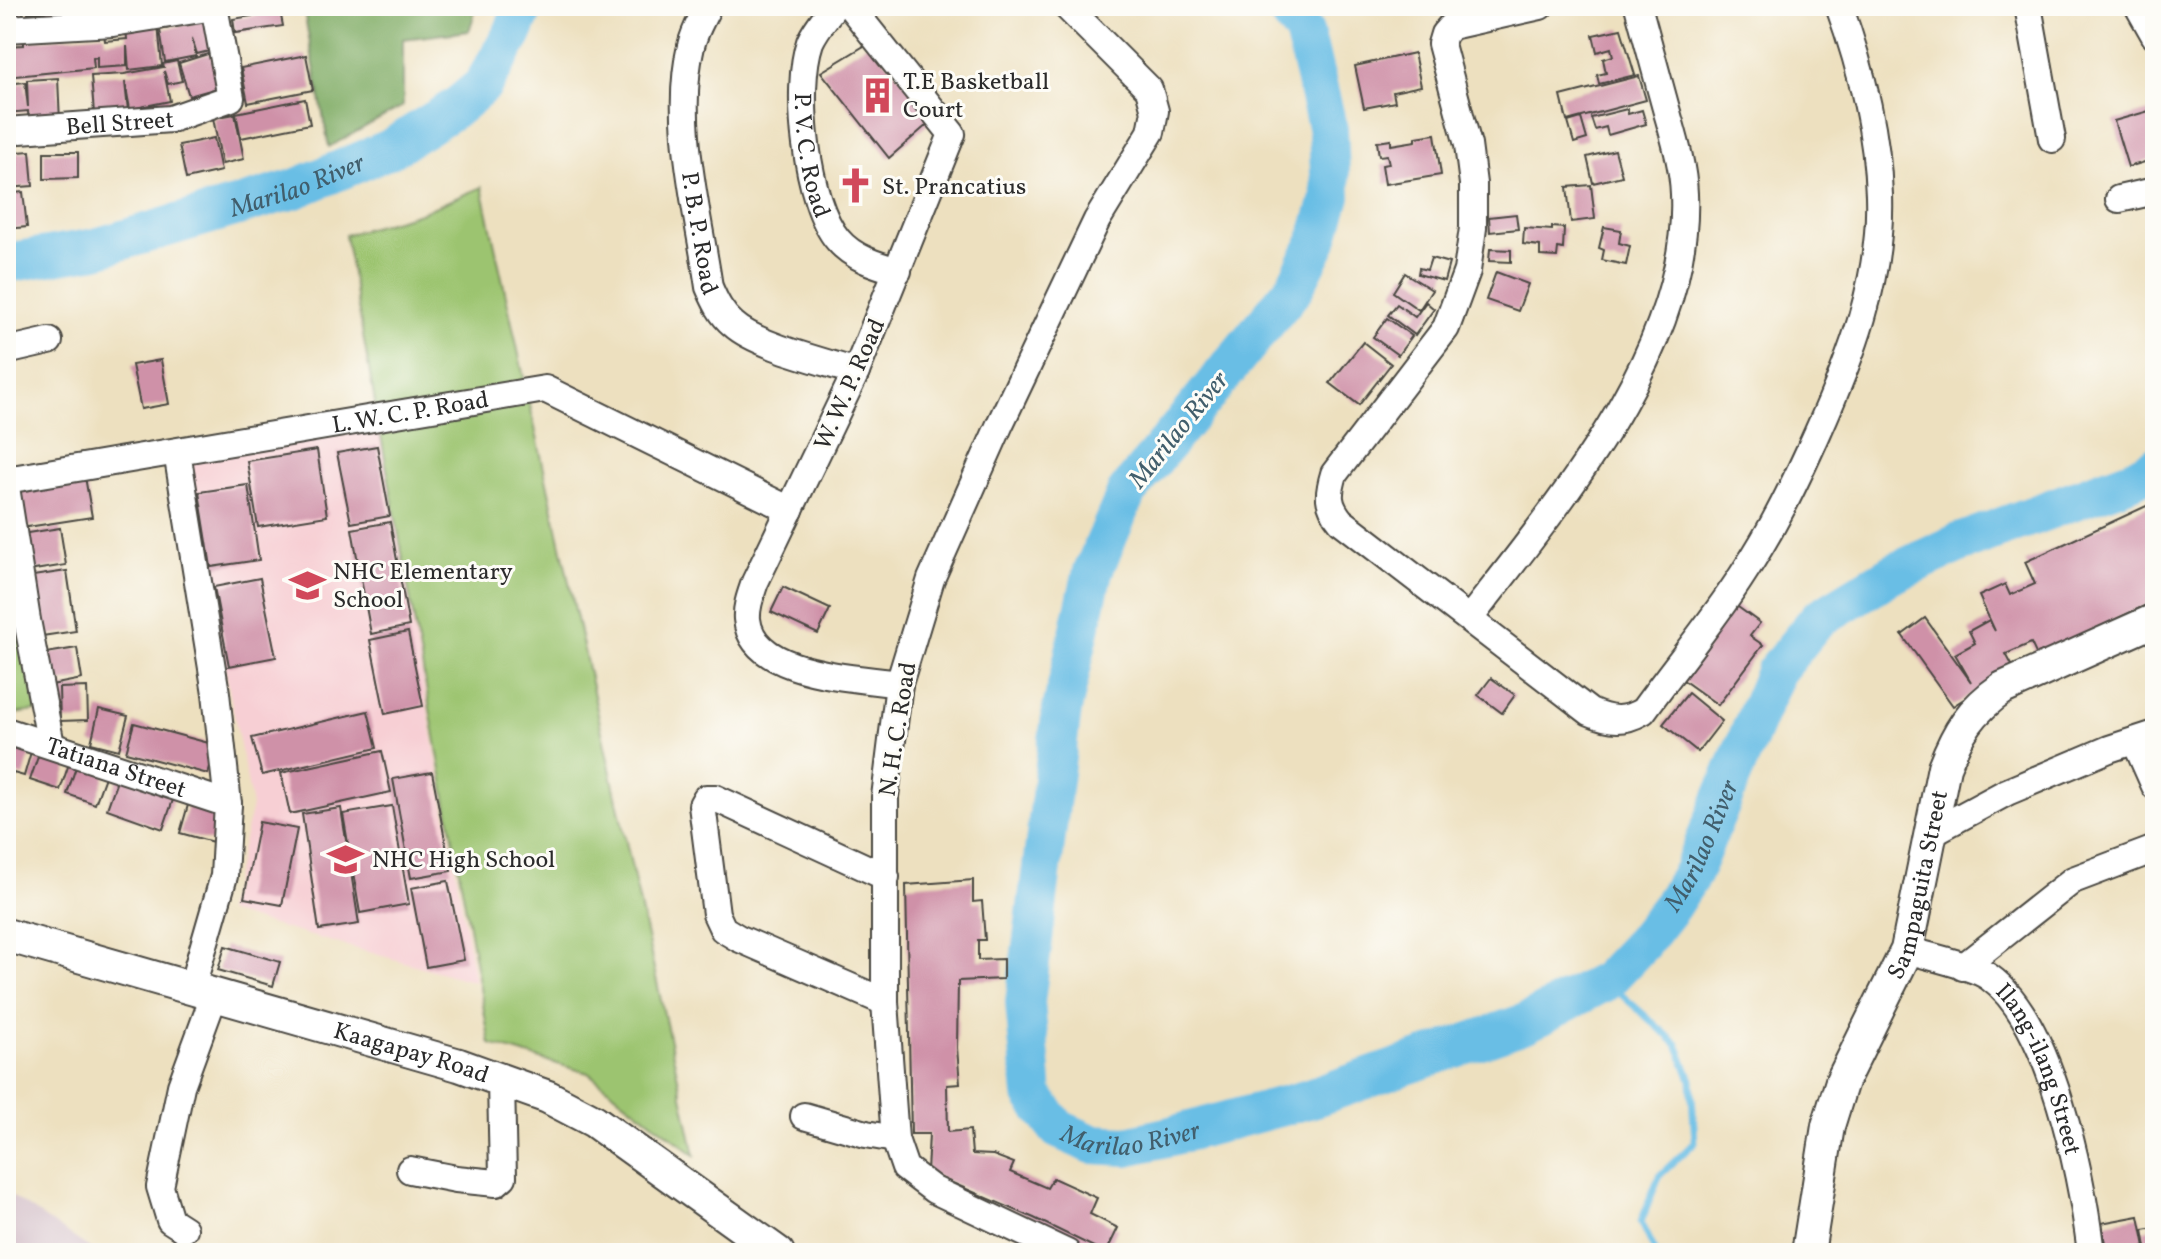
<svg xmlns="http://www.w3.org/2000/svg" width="2161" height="1259" viewBox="0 0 2161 1259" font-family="Vollkorn,serif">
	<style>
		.built { fill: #f7cfd4 }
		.industrial { fill: #d2bdc8 }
		.green { fill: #9cc470; stroke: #64784e; stroke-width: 2 }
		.forest { fill: #7daa62; stroke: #546a46; stroke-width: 2 }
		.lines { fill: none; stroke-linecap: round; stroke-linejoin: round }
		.stream { stroke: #69bee5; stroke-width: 7 }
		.river { stroke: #69bee5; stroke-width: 40 }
		.building { fill: #cf91a8 }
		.minor-casing { stroke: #484641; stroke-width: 30 }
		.tertiary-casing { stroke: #484641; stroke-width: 36 }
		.minor { stroke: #fff; stroke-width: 26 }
		.tertiary { stroke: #fff; stroke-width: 32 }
		.labels { text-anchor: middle; stroke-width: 6; stroke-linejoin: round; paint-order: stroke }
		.poi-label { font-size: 24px; fill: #2b2b2b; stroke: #fdfcf7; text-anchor: start }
		.street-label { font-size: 24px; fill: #2b2b2b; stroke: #fdfcf7 }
		.water-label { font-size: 26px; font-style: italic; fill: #415e6c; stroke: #fdfcf7 }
	</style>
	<rect width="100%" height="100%" fill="#fdfcf7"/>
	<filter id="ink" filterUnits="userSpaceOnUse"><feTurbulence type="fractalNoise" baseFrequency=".0125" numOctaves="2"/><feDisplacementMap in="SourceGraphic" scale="16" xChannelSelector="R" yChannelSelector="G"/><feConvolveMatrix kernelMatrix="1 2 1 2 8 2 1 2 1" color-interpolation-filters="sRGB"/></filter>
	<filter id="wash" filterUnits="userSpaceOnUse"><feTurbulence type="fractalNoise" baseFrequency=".006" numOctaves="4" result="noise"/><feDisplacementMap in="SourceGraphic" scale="32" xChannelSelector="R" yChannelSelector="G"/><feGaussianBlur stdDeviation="1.8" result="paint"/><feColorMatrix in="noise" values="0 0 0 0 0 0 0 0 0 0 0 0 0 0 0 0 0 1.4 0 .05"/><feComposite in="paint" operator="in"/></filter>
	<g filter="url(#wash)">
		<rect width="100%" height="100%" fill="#ede0bf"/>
		<polygon class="built" points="379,427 475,982 226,912 252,806 184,462"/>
		<polygon class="industrial" points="6,1192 97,1253 6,1253"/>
		<g class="green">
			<polygon points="482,187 695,1155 588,1073 490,1044 345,235 420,213"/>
			<polygon points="23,622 36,711 6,715 6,625"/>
		</g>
		<polygon class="forest" points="303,6 477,6 469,31 403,39 403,106 329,147"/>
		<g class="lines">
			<polyline class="stream" points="1606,981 1677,1044 1691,1080 1695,1142 1659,1176 1641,1222 1656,1253"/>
			<g class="river">
				<path id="s1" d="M1283 6 1304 32 1328 130 1331 196 1317 243 1294 288 1127 492 1093 571 1062 709 1025 1002 1033 1095 1058 1129 1092 1144 1127 1146 1175 1135 1309 1099 1526 1023 1606 981 1642 943 1671 906 1692 873 1775 672 1818 619 1890 575 1959 543 2134 478 2155 466"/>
				<path id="s2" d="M6 263 96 248 295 189 390 149 458 106 483 85 513 33 524 6"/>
			</g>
		</g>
		<g id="blocks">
			<g class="building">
				<polygon points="8,6 23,6 23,21 9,21"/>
				<polygon points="28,6 56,6 56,15 45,16 45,12 28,12"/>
				<polygon points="263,6 279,6 283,26 235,33 233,19 264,14"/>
				<polygon points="211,19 217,49 197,54 192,38 196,56 165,62 160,30"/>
				<polygon points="158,25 162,66 129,70 127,46 127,66 97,68 97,57 93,58 94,68 6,77 6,46 24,45 24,41 104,34 105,41 127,39 126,28"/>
				<polygon points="1621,29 1635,75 1599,84 1597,75 1606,73 1603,59 1613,56 1611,48 1597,52 1593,35"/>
				<polygon points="869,43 936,117 889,158 821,72"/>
				<polygon points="211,53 221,87 189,96 179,63"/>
				<polygon points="1414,53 1421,86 1393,92 1395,102 1364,108 1355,66"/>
				<polygon points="306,55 313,90 248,103 241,68"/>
				<polygon points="177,61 182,81 168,84 164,71 170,101 130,109 125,82 128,111 94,113 91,76 124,74 164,67 163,64"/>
				<polygon points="1639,76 1646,100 1567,121 1561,96"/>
				<polygon points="58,78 60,122 29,124 28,111 6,113 6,84 25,82 28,107 27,80"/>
				<polygon points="305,99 310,124 241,138 236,113"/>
				<polygon points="1627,109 1628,114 1642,110 1646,124 1608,135 1606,127 1595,130 1591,118"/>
				<polygon points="2149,111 2155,131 2155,159 2128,167 2114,121"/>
				<polygon points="235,114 244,159 222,164 213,118"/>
				<polygon points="1581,118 1587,139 1574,143 1568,122"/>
				<polygon points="1435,134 1441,175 1385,184 1382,165 1389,164 1387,155 1379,156 1377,142 1391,140 1391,145 1416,141 1416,137"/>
				<polygon points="214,138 221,171 186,179 179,145"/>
				<polygon points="1615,150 1622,176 1593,183 1587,157"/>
				<polygon points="30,151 33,186 6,188 6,153"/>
				<polygon points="44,152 78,152 78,178 44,179"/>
				<polygon points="1591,185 1595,219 1571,222 1567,187"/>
				<polygon points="23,192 27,227 6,229 6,194"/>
				<polygon points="1516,214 1518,229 1490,232 1489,217"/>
				<polygon points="1552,227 1564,228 1563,249 1558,248 1557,257 1540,256 1540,246 1523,244 1524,228 1552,230"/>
				<polygon points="1604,227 1621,230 1619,243 1630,246 1626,265 1602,260 1604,250 1599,248"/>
				<polygon points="1490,249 1511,250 1511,262 1489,261"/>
				<polygon points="1431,258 1449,263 1444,281 1418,274 1419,268 1427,270"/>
				<polygon points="1496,272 1528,284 1518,311 1486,300"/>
				<polygon points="1405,273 1432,290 1419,310 1393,292"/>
				<polygon points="1426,302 1434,309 1415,335 1388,315 1397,304 1415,317"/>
				<polygon points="1387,318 1412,336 1398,355 1373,337"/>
				<polygon points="1363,342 1391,364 1359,405 1330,383"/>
				<polygon points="161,360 169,404 141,409 132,365"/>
				<polygon points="377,446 390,516 351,523 337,453"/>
				<polygon points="317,450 327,516 258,527 247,461"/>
				<polygon points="84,471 92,517 21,528 14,483"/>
				<polygon points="248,485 259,560 211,567 199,492"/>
				<polygon points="2155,502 2155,601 2037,656 2031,643 2006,654 2013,667 1953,706 1902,635 1925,618 1971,682 1955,654 1975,643 1969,631 1989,620 1995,631 1979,596 2005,584 2010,595 2035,584 2025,562"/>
				<polygon points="390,522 409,626 371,634 352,529"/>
				<polygon points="60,528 66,565 28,571 21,534"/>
				<polygon points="67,571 76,631 35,637 26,577"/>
				<polygon points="260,578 276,657 229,666 214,587"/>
				<polygon points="783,587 830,609 818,634 771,612"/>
				<polygon points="1731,602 1760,623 1750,636 1763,645 1718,705 1683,680 1709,646 1702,640"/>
				<polygon points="408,632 423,706 385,714 370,640"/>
				<polygon points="77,648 82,679 46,686 40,654"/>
				<polygon points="1491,678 1515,695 1502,713 1478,695"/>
				<polygon points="87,687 88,720 60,721 59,688"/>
				<polygon points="1688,693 1722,721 1698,752 1663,724"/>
				<polygon points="99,709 128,716 119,750 91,743"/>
				<polygon points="368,711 377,748 262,775 252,738"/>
				<polygon points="134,723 216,745 208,774 126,752"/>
				<polygon points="6,737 33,745 24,776 6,771"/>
				<polygon points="41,748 71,758 60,790 30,780"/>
				<polygon points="382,751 391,792 290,814 281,773"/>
				<polygon points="78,761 107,771 95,804 67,794"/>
				<polygon points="432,772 451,871 411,878 393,779"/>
				<polygon points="119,775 175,794 163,829 107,809"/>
				<polygon points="190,798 223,807 213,842 180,833"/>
				<polygon points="392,806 409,904 360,913 343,814"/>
				<polygon points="341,808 359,924 319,930 302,814"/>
				<polygon points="259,822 297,829 282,905 244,898"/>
				<polygon points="973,880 973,902 982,901 985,940 978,940 978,960 1003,959 1003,979 958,981 957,1048 960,1084 947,1085 948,1132 970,1130 972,1154 993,1155 1014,1163 1010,1172 1047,1188 1053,1178 1097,1198 1090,1214 1118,1228 1106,1253 1034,1218 927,1172 929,1134 911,1134 906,885"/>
				<polygon points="448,881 464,960 426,967 411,888"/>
				<polygon points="225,946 280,962 273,986 218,970"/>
				<polygon points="2139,1216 2145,1247 2107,1253 2101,1223"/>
				<polygon points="2155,1228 2155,1253 2147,1253 2143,1230"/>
			</g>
		</g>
	</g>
	<g filter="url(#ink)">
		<use href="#blocks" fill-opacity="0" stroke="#484641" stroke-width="2"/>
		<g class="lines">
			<defs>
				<g id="minor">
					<path id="s3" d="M708 6C702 19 694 32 691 46 673 121 698 211 709 287 715 301 721 314 733 324 757 346 823 361 856 372"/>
					<path id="s4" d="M834 6C826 17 815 30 810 42 794 88 806 203 838 240 853 258 877 265 898 271"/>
					<path d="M850 6 952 134 856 372 755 582C751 594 746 606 747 619 752 676 856 677 899 684"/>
					<polyline points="1066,6 1149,89 1155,111 1151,132 1097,220 1000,424 931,579 899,684 885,797 885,1002 895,1139 905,1168 934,1190 1067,1253"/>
					<path d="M1540 6 1451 26 1444 34 1441 44 1468 145 1473 184V228L1467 271 1446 328 1334 474C1328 494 1327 504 1341 521L1590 712C1611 721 1624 722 1643 711 1676 665 1713 621 1743 574 1773 529 1795 483 1817 434 1851 358 1882 280 1879 195 1877 130 1861 67 1839 6"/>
					<polyline points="2028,6 2052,139"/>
					<polyline points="2138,6 2155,36"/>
					<polyline points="6,29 113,23 214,7"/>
					<path id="s5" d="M6 131 171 119 231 98 214 6"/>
					<polyline points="2119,199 2155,191"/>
					<polyline points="6,351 49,341"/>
					<polyline points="177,452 216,693 228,804 224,876 191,990"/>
					<path id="s6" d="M6 480 545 389 790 510"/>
					<polyline points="6,487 27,620 51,745"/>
					<path d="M1470 618C1559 503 1691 348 1684 194 1683 164 1673 134 1665 105 1656 72 1647 39 1638 6"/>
					<path id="s7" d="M6 731 228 804"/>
					<polyline points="2135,741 2155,786"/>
					<polyline points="1931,833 2007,792 2109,749 2155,734"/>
					<path id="s8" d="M1907 950C1927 956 1974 966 1989 977 2052 1022 2082 1179 2091 1253"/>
					<polyline points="1963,967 2073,880 2155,849"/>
					<polyline points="885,1002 738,938 723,929 716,914 702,805 706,798 715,798 886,877"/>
					<polyline points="804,1116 866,1134 895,1139"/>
					<polyline points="410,1170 456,1179 496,1183 503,1177 501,1082"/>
					<polyline points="184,1229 170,1220 160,1187 181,1086 214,996"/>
				</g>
				<g id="tertiary">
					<path id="s9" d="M6 935 459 1065 548 1097 594 1121 778 1253"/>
					<path id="s10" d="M1808 1253 1828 1126 1842 1081 1907 950 1944 767C1958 731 1971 710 2003 688L2155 620"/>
				</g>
			</defs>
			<use href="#minor" class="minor-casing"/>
			<use href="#tertiary" class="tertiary-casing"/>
			<use href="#minor" class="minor"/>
			<use href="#tertiary" class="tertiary"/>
		</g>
	</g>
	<defs>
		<symbol id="building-bare" viewBox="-9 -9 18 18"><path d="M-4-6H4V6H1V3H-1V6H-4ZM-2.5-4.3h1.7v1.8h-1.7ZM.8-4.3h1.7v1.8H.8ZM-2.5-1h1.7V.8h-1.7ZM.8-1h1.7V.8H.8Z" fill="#d1495b" stroke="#fdfcf7" stroke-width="2.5" paint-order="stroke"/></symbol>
		<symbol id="church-bare" viewBox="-9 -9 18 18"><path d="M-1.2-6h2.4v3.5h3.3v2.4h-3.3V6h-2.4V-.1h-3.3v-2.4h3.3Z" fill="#d1495b" stroke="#fdfcf7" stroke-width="2.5" paint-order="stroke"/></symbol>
		<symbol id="school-bare" viewBox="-9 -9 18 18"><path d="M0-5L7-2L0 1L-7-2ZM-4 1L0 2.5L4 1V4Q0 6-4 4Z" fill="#d1495b" stroke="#fdfcf7" stroke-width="2.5" paint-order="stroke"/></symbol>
	</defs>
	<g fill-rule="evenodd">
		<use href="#building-bare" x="852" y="70" width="51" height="51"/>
		<use href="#church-bare" x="830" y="160" width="51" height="51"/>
		<use href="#school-bare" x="282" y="560" width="51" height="51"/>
		<use href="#school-bare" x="320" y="834" width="51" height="51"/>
	</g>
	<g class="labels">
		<g class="poi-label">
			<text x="903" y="89">T.E Basketball<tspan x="903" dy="28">Court</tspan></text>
			<text x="882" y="194">St. Prancatius</text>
			<text x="333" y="579">NHC Elementary<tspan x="333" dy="28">School</tspan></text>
			<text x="372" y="867">NHC High School</text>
		</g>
		<g class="street-label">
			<text dy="8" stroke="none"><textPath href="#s5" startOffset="114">Bell Street</textPath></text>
			<text dy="8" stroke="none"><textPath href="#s4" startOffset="158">P. V. C. Road</textPath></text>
			<text dy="8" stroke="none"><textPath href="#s3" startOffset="232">P. B. P. Road</textPath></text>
			<text transform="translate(849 384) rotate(-66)" y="8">W. W. P. Road</text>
			<text dy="8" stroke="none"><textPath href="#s6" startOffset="410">L. W. C. P. Road</textPath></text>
			<text transform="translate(897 729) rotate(-81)" y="8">N. H. C. Road</text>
			<text dy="8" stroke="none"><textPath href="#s7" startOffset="116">Tatiana Street</textPath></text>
			<text dy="8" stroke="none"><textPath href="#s10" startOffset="388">Sampaguita Street</textPath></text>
			<text dy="8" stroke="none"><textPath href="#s9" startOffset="422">Kaagapay Road</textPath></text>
			<text dy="8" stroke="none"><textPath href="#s8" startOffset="194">Ilang-ilang Street</textPath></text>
		</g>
		<g class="water-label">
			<text dy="9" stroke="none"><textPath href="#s2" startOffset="302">Marilao River</textPath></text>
			<text transform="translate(1178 429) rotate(-51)" y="9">Marilao River</text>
			<text dy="9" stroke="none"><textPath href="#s1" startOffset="1970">Marilao River</textPath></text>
			<text dy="9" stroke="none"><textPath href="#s1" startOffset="1298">Marilao River</textPath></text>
		</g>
	</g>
	<rect width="2161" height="1259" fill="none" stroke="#fdfcf7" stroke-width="32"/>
</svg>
